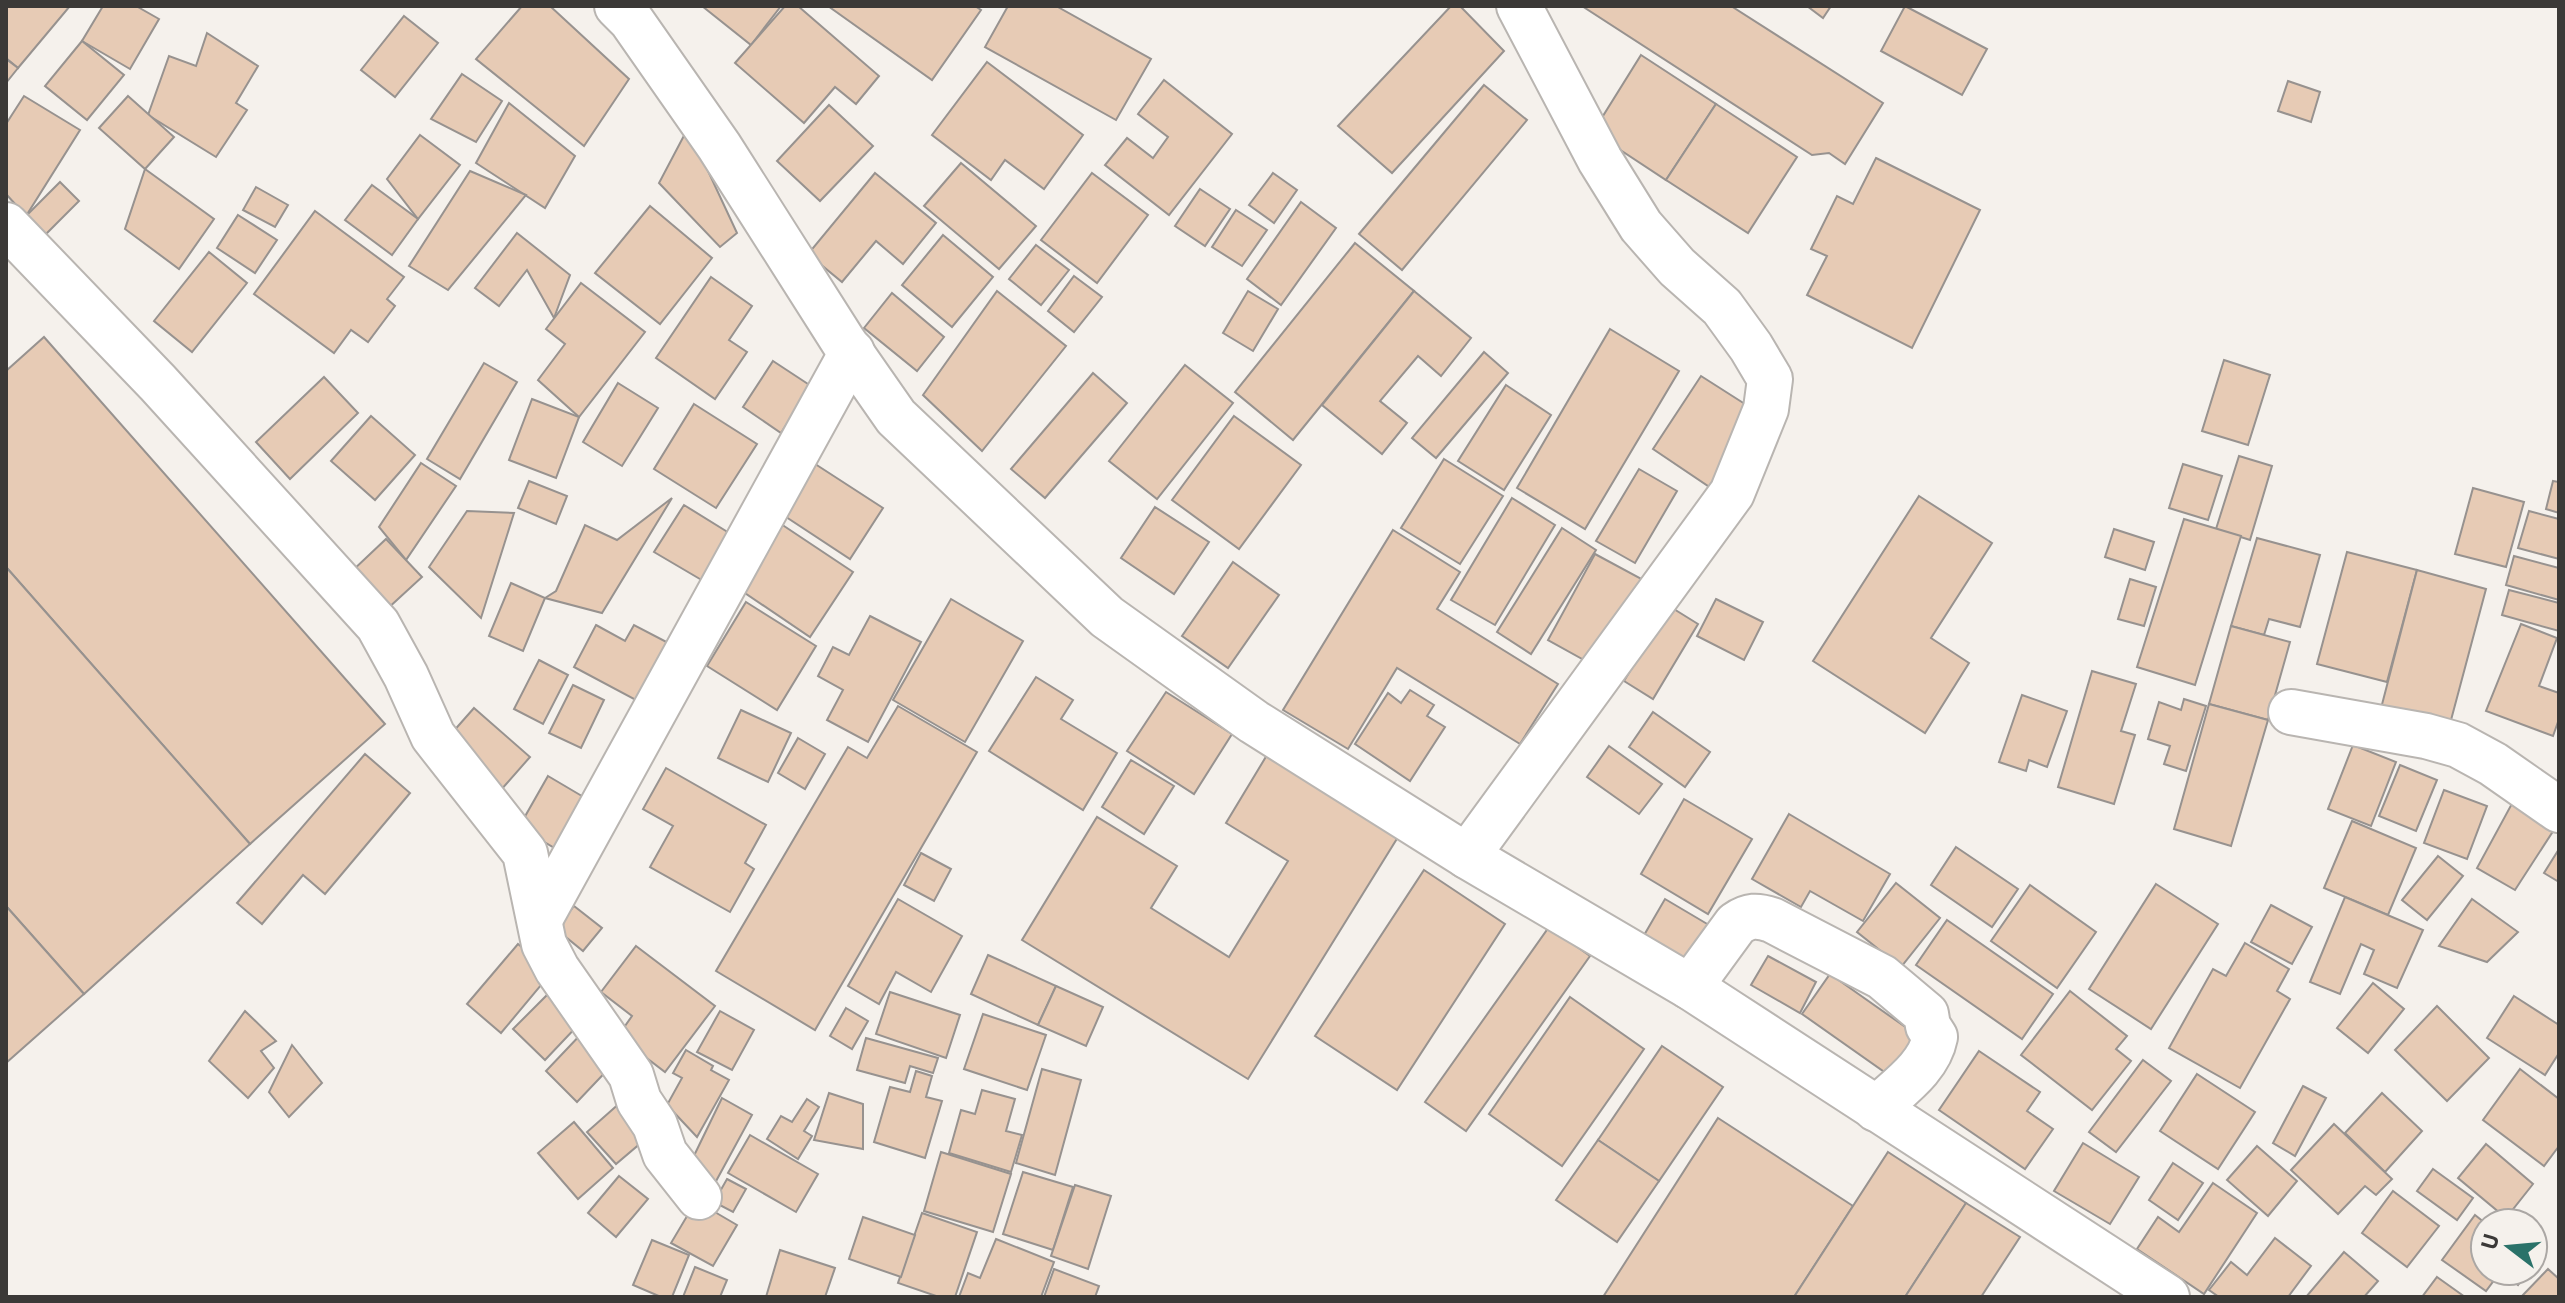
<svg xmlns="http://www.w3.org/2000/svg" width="2565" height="1303" viewBox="0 0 2565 1303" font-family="'IBM Plex Sans',sans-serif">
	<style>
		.building { fill: #e7cbb5; stroke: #97928f; stroke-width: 2 }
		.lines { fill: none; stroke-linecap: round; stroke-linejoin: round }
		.street-casing { stroke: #b9b5b1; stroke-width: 48 }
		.street { stroke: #fff; stroke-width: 44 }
	</style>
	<rect width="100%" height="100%" fill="#f5f1ec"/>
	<g class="building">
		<polygon points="6,6 70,6 18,68 6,58"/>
		<polygon points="103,6 136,6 159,19 130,69 82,41"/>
		<polygon points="522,6 550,6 629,79 584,146 476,59"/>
		<polygon points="702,6 781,6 751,45"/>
		<polygon points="785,6 798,6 879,76 856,104 835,87 804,123 735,63"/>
		<polygon points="828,6 975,6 981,10 932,80"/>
		<polygon points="1008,6 1056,6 1151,59 1116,120 985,47"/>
		<polygon points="1451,6 1460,6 1504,51 1392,173 1338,126"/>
		<polygon points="1582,6 1731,6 1883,103 1845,164 1829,153 1812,155"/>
		<polygon points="1807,6 1831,6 1823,18"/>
		<polygon points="1905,6 1987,49 1962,95 1881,51"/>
		<polygon points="404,16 438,43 395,97 361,70"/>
		<polygon points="207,33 258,66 236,103 247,110 216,157 148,115 169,56 196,66"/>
		<polygon points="82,41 124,75 87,120 45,86"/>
		<polygon points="1641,55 1716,104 1666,180 1593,132"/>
		<polygon points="6,59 18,68 6,83"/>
		<polygon points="987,62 1083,135 1044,189 1005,160 991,180 932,135"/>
		<polygon points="462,74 502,101 476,142 431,119"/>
		<polygon points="1164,80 1232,134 1169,215 1105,165 1127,138 1153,158 1168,137 1138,114"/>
		<polygon points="2288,81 2320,92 2311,122 2278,111"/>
		<polygon points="1484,85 1527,120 1402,270 1359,234"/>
		<polygon points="24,96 80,130 26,216 6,194 6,124"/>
		<polygon points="128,96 174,137 145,169 99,128"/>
		<polygon points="509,103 575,156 545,208 476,163"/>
		<polygon points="1716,104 1797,157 1748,233 1666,180"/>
		<polygon points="829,105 873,146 820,201 777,161"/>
		<polygon points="688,128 737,233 720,247 659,183"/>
		<polygon points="420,135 460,165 418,219 387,179"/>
		<polygon points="1876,158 1980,210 1912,348 1807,295 1827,256 1811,249 1837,196 1853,204"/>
		<polygon points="961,163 1036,226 999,269 924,206"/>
		<polygon points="145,169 214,219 179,269 125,229"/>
		<polygon points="470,171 526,195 448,290 409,266"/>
		<polygon points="875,173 936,223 903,264 876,241 842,282 808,254"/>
		<polygon points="1092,173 1148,215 1097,283 1041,240"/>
		<polygon points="1273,173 1297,190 1274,223 1249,205"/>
		<polygon points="60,182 79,201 45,235 26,216"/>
		<polygon points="372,185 418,219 392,255 345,220"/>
		<polygon points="256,187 288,205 275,227 243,210"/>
		<polygon points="1200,189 1230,209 1205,246 1175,226"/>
		<polygon points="1301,202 1336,228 1281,305 1247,279"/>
		<polygon points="650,206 712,258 660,324 595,273"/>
		<polygon points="1236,210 1267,230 1242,266 1212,247"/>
		<polygon points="315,211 404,277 387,299 395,306 368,342 351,330 334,353 254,294"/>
		<polygon points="238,215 277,240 255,273 217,248"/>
		<polygon points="517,233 570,275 554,318 527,270 499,306 475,288"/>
		<polygon points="943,235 993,277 952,327 902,285"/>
		<polygon points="1355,243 1414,291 1293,440 1235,392"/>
		<polygon points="1036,245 1069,270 1041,305 1009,279"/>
		<polygon points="209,252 247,283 192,352 154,321"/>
		<polygon points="1074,276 1102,297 1074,332 1048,311"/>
		<polygon points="711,277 752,306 729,340 747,352 715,399 656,358"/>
		<polygon points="581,283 645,332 579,417 538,380 565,344 546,329"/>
		<polygon points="997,291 1066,346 982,451 923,395"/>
		<polygon points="1248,291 1278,309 1253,351 1223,333"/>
		<polygon points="1414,291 1471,338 1441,376 1418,356 1380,401 1407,423 1382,454 1322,405"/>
		<polygon points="892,293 944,337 917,371 864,328"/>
		<polygon points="1610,329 1679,371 1585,529 1517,488"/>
		<polygon points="44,337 385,724 250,844 6,567 6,371"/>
		<polygon points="1484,352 1508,373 1436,458 1412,438"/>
		<polygon points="2224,360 2270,375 2248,445 2202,431"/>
		<polygon points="773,361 811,386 781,433 743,407"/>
		<polygon points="484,363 517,382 460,479 427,459"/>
		<polygon points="1185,365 1233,403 1157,499 1109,461"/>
		<polygon points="1093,373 1127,403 1045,498 1011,469"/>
		<polygon points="1701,376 1759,413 1711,488 1653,449"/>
		<polygon points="324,377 358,413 290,479 256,442"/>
		<polygon points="618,383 658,408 622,466 583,442"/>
		<polygon points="1506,385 1551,415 1504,490 1458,461"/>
		<polygon points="532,399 579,417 556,478 509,460"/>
		<polygon points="694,404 757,444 716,508 654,469"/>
		<polygon points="371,416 415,455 375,500 331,461"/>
		<polygon points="1234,416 1301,465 1239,549 1172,500"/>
		<polygon points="2239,456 2272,466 2250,540 2216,529"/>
		<polygon points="1444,459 1503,496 1460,564 1401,528"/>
		<polygon points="809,460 883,508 850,559 777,511"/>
		<polygon points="421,463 456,486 406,560 379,527"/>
		<polygon points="2183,464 2222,476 2208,520 2169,508"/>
		<polygon points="1639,469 1677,491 1635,563 1596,541"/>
		<polygon points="529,481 567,496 556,524 518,508"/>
		<polygon points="2553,481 2559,482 2559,513 2546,509"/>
		<polygon points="2473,488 2524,502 2506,567 2455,554"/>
		<polygon points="1919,496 1992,543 1931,638 1969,663 1925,733 1813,661"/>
		<polygon points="672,498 602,613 545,598 556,591 585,525 617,540"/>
		<polygon points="1512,498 1555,525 1495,625 1451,600"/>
		<polygon points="684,505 734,536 705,582 654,552"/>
		<polygon points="1155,507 1209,542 1174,594 1121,558"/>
		<polygon points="467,511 514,513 481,618 429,567"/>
		<polygon points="2529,511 2559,519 2559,559 2518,548"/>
		<polygon points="2184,519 2241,536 2195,685 2137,667"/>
		<polygon points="778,522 853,572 810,637 736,587"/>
		<polygon points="1562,528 1596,550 1531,654 1497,632"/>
		<polygon points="2114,529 2154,542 2145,570 2105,557"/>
		<polygon points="1393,530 1460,572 1437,609 1558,684 1520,744 1397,668 1348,749 1283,710"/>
		<polygon points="2257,538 2320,555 2300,627 2269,619 2264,635 2231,626"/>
		<polygon points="386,539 422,577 386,610 351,572"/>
		<polygon points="2347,552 2417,570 2387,682 2317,664"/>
		<polygon points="1595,554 1649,583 1593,665 1548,640"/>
		<polygon points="2514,556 2559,568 2559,600 2506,585"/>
		<polygon points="1233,562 1279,595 1228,668 1182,636"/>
		<polygon points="6,567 250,844 84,994 6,906"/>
		<polygon points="2417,570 2486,589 2447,735 2379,716"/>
		<polygon points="2130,579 2156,587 2144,626 2118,619"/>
		<polygon points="511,583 545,598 523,651 489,636"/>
		<polygon points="2509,590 2559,603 2559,631 2502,615"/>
		<polygon points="951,599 1023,641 965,742 893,700"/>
		<polygon points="1716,599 1763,622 1744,660 1697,636"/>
		<polygon points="746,602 816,646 777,710 707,666"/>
		<polygon points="1669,606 1698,624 1653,699 1624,681"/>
		<polygon points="870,616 921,642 868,742 827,720 843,690 818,676 833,647 849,655"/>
		<polygon points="2521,624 2557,638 2539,686 2559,693 2559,719 2553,736 2486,711"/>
		<polygon points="596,625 625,641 634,625 678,648 647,706 574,667"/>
		<polygon points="2231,626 2290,642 2268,720 2209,704"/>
		<polygon points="539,660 568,675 543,724 514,709"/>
		<polygon points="2092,671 2136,684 2121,731 2135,735 2114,804 2058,787"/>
		<polygon points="1036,677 1073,700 1061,719 1117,753 1083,810 989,751"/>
		<polygon points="573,685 604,700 581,748 549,733"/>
		<polygon points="1410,690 1434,705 1427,716 1445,727 1410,781 1355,744 1388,693 1401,703"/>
		<polygon points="1166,692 1232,734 1194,794 1127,751"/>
		<polygon points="2022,695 2067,711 2047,767 2029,760 2026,771 1999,762"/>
		<polygon points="2184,699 2206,706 2186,771 2164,764 2170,746 2148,739 2159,702 2181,710"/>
		<polygon points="2209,704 2268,720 2231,846 2174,829"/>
		<polygon points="898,706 977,752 815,1030 716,971 848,747 867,758"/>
		<polygon points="474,708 530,757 500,791 444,742"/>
		<polygon points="741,710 791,733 768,782 718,758"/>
		<polygon points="1653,712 1710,752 1685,787 1629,747"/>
		<polygon points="798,738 825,754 805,789 778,773"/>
		<polygon points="2353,745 2396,762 2371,826 2328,809"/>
		<polygon points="1609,746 1662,784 1639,814 1587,777"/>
		<polygon points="365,754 410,793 325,894 303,875 262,924 237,903"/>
		<polygon points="1267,755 1398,837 1248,1079 1022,940 1097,817 1177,866 1151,908 1229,957 1288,861 1226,823"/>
		<polygon points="1131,760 1174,786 1144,834 1102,807"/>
		<polygon points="2400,765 2437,780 2416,831 2379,816"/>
		<polygon points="666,768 766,825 745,863 754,869 730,912 650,867 673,826 643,809"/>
		<polygon points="548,776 592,802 563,853 519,827"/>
		<polygon points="2444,790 2487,806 2467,859 2424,843"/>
		<polygon points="2515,798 2559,822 2515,890 2477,868"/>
		<polygon points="1684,799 1752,839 1708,914 1641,874"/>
		<polygon points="1789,814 1890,874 1863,921 1810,891 1801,907 1752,879"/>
		<polygon points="2352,821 2416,848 2388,915 2324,888"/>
		<polygon points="1956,847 2018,889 1992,927 1931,885"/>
		<polygon points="2559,849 2559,882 2544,873"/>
		<polygon points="921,853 951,869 934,901 904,885"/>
		<polygon points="2438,856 2463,876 2427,920 2402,900"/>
		<polygon points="1424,870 1505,924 1397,1090 1315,1036"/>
		<polygon points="1896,883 1940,918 1901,967 1857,932"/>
		<polygon points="2156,884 2218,924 2151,1029 2089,989"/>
		<polygon points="2030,885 2096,932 2057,988 1991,941"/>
		<polygon points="2345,897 2423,930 2397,988 2364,974 2374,950 2361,944 2340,994 2310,982"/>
		<polygon points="898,899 962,936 931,992 896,972 879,1004 848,986"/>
		<polygon points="1665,899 1714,928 1691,966 1643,937"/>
		<polygon points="2472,899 2518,932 2487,962 2439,946"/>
		<polygon points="2271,905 2312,927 2292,964 2251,942"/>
		<polygon points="6,906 84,994 6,1063"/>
		<polygon points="574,906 602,928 583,951 556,929"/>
		<polygon points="1947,920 2053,994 2022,1039 1916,965"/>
		<polygon points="1549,927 1590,956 1466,1131 1425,1102"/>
		<polygon points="2245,943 2289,969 2277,991 2290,999 2240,1088 2169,1048 2213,969 2226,976"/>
		<polygon points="518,944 552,972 501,1033 467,1004"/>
		<polygon points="636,946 715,1006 665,1072 618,1036 632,1016 601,992"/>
		<polygon points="988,955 1056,986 1038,1025 971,994"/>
		<polygon points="1768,956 1816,982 1800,1013 1751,985"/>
		<polygon points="1830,974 1921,1038 1893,1078 1802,1014"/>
		<polygon points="2373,983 2404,1009 2368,1053 2337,1028"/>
		<polygon points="1056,986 1103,1007 1086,1046 1038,1025"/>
		<polygon points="2070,991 2127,1036 2116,1049 2131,1061 2092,1110 2021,1055"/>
		<polygon points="550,992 581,1022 545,1060 513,1029"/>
		<polygon points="890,992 960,1015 946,1058 876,1034"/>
		<polygon points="2514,996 2559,1025 2559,1053 2545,1075 2487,1038"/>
		<polygon points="1570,997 1644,1049 1562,1166 1489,1114"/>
		<polygon points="2437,1006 2489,1058 2447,1101 2395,1050"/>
		<polygon points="846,1008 868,1021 852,1049 830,1036"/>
		<polygon points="245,1011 276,1041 261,1051 274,1068 248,1098 209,1061"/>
		<polygon points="720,1011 754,1030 732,1070 697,1052"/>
		<polygon points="983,1014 1046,1035 1027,1090 964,1069"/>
		<polygon points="584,1031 615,1062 577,1102 546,1071"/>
		<polygon points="866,1038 938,1058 933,1073 910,1066 905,1083 857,1070"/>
		<polygon points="292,1045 322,1083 289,1117 269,1092"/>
		<polygon points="1662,1046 1723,1087 1659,1181 1598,1140"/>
		<polygon points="686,1050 713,1066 711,1070 729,1080 697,1137 667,1105 682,1078 673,1073"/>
		<polygon points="1979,1051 2040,1092 2027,1111 2053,1129 2025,1169 1939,1110"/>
		<polygon points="2143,1060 2171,1081 2116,1152 2089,1132"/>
		<polygon points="1042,1069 1081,1080 1055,1175 1016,1163"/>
		<polygon points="2520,1069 2559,1099 2559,1146 2544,1166 2483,1120"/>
		<polygon points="916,1071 932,1076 926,1097 942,1101 925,1158 874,1142 890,1087 910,1092"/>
		<polygon points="2197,1074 2255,1112 2218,1169 2160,1131"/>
		<polygon points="2303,1086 2326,1098 2295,1156 2273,1143"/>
		<polygon points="982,1090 1015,1099 1006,1131 1022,1135 1011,1172 949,1153 961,1110 975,1114"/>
		<polygon points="829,1093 863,1104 863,1149 814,1140"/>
		<polygon points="2382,1093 2422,1131 2385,1172 2345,1133"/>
		<polygon points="722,1098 752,1115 709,1194 689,1166"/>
		<polygon points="807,1099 819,1107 804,1131 812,1136 798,1159 767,1139 781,1116 792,1122"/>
		<polygon points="621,1102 649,1136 616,1164 587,1132"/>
		<polygon points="1718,1118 1853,1206 1794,1297 1603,1297"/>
		<polygon points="574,1122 613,1168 578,1199 538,1153"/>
		<polygon points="2334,1124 2392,1179 2376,1195 2365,1186 2338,1214 2291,1170"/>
		<polygon points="750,1135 818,1174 796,1212 728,1173"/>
		<polygon points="1598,1140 1659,1181 1617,1242 1556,1200"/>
		<polygon points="2083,1143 2139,1177 2110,1224 2054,1191"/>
		<polygon points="2486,1144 2533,1184 2506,1218 2458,1178"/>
		<polygon points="2257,1146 2297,1181 2268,1216 2227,1180"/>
		<polygon points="941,1152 1011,1174 993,1232 924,1211"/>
		<polygon points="1888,1152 1966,1203 1905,1297 1794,1297"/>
		<polygon points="2173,1163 2203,1183 2178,1220 2149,1200"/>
		<polygon points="2433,1169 2473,1198 2457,1220 2417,1191"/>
		<polygon points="1023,1172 1073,1187 1053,1250 1003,1234"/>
		<polygon points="619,1176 648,1199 616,1237 588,1213"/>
		<polygon points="727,1179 746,1189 733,1212 714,1202"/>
		<polygon points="2213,1183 2257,1213 2204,1294 2137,1249 2158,1217 2179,1232"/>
		<polygon points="1075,1185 1111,1196 1088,1269 1051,1256"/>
		<polygon points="2393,1191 2439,1226 2407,1267 2362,1233"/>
		<polygon points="696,1201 737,1225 713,1266 671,1243"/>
		<polygon points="1966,1203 2020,1237 1981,1297 1905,1297"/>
		<polygon points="922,1213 977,1232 955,1297 939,1297 898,1283"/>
		<polygon points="2475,1215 2485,1223 2485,1271 2528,1271 2518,1285 2501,1271 2486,1291 2442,1260"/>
		<polygon points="863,1217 915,1235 901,1277 849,1259"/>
		<polygon points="2275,1238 2311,1266 2288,1297 2219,1297 2209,1290 2231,1262 2247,1275"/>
		<polygon points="996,1239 1054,1262 1041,1297 959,1297 968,1273 980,1278"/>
		<polygon points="652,1240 689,1255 672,1297 661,1297 633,1285"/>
		<polygon points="780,1250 835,1268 825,1297 766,1297"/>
		<polygon points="2344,1252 2378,1281 2364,1297 2306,1297"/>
		<polygon points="695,1267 727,1280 720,1297 683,1297"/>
		<polygon points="1054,1269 1099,1286 1095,1297 1044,1297"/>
		<polygon points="2548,1269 2559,1279 2559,1297 2521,1297"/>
		<polygon points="2437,1277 2465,1297 2422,1297"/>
	</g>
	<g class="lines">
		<defs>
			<g id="street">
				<polyline points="617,6 631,20 719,146 843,341 896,417 1107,617 1254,722 1467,856 1690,987 2167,1297"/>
				<polyline points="6,225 158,383 378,625 406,676 433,736 525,853 544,944 557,969 631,1075 639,1101 655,1125 665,1154 699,1197"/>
				<polyline points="2291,712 2426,736 2458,745 2493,764 2559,810"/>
				<polyline points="1467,856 1732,493 1766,409 1770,379 1751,347 1722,307 1677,267 1641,226 1600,160 1519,6"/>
				<polyline points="540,919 852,352"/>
				<path d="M1690 987 1736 924C1749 915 1757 915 1772 920L1882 977 1926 1014 1928 1026 1935 1037C1929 1068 1898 1088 1876 1109"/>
			</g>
		</defs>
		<use href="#street" class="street-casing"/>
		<use href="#street" class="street"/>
	</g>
	<rect width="2565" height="1303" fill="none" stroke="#3b3937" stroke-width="16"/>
	<g transform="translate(2509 1247) rotate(286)"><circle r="38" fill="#f5f1ec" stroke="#aba7a4" stroke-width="2"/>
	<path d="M0-6L14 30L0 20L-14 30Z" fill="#2a7269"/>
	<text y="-12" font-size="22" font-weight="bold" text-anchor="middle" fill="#3b3937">U</text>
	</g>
</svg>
